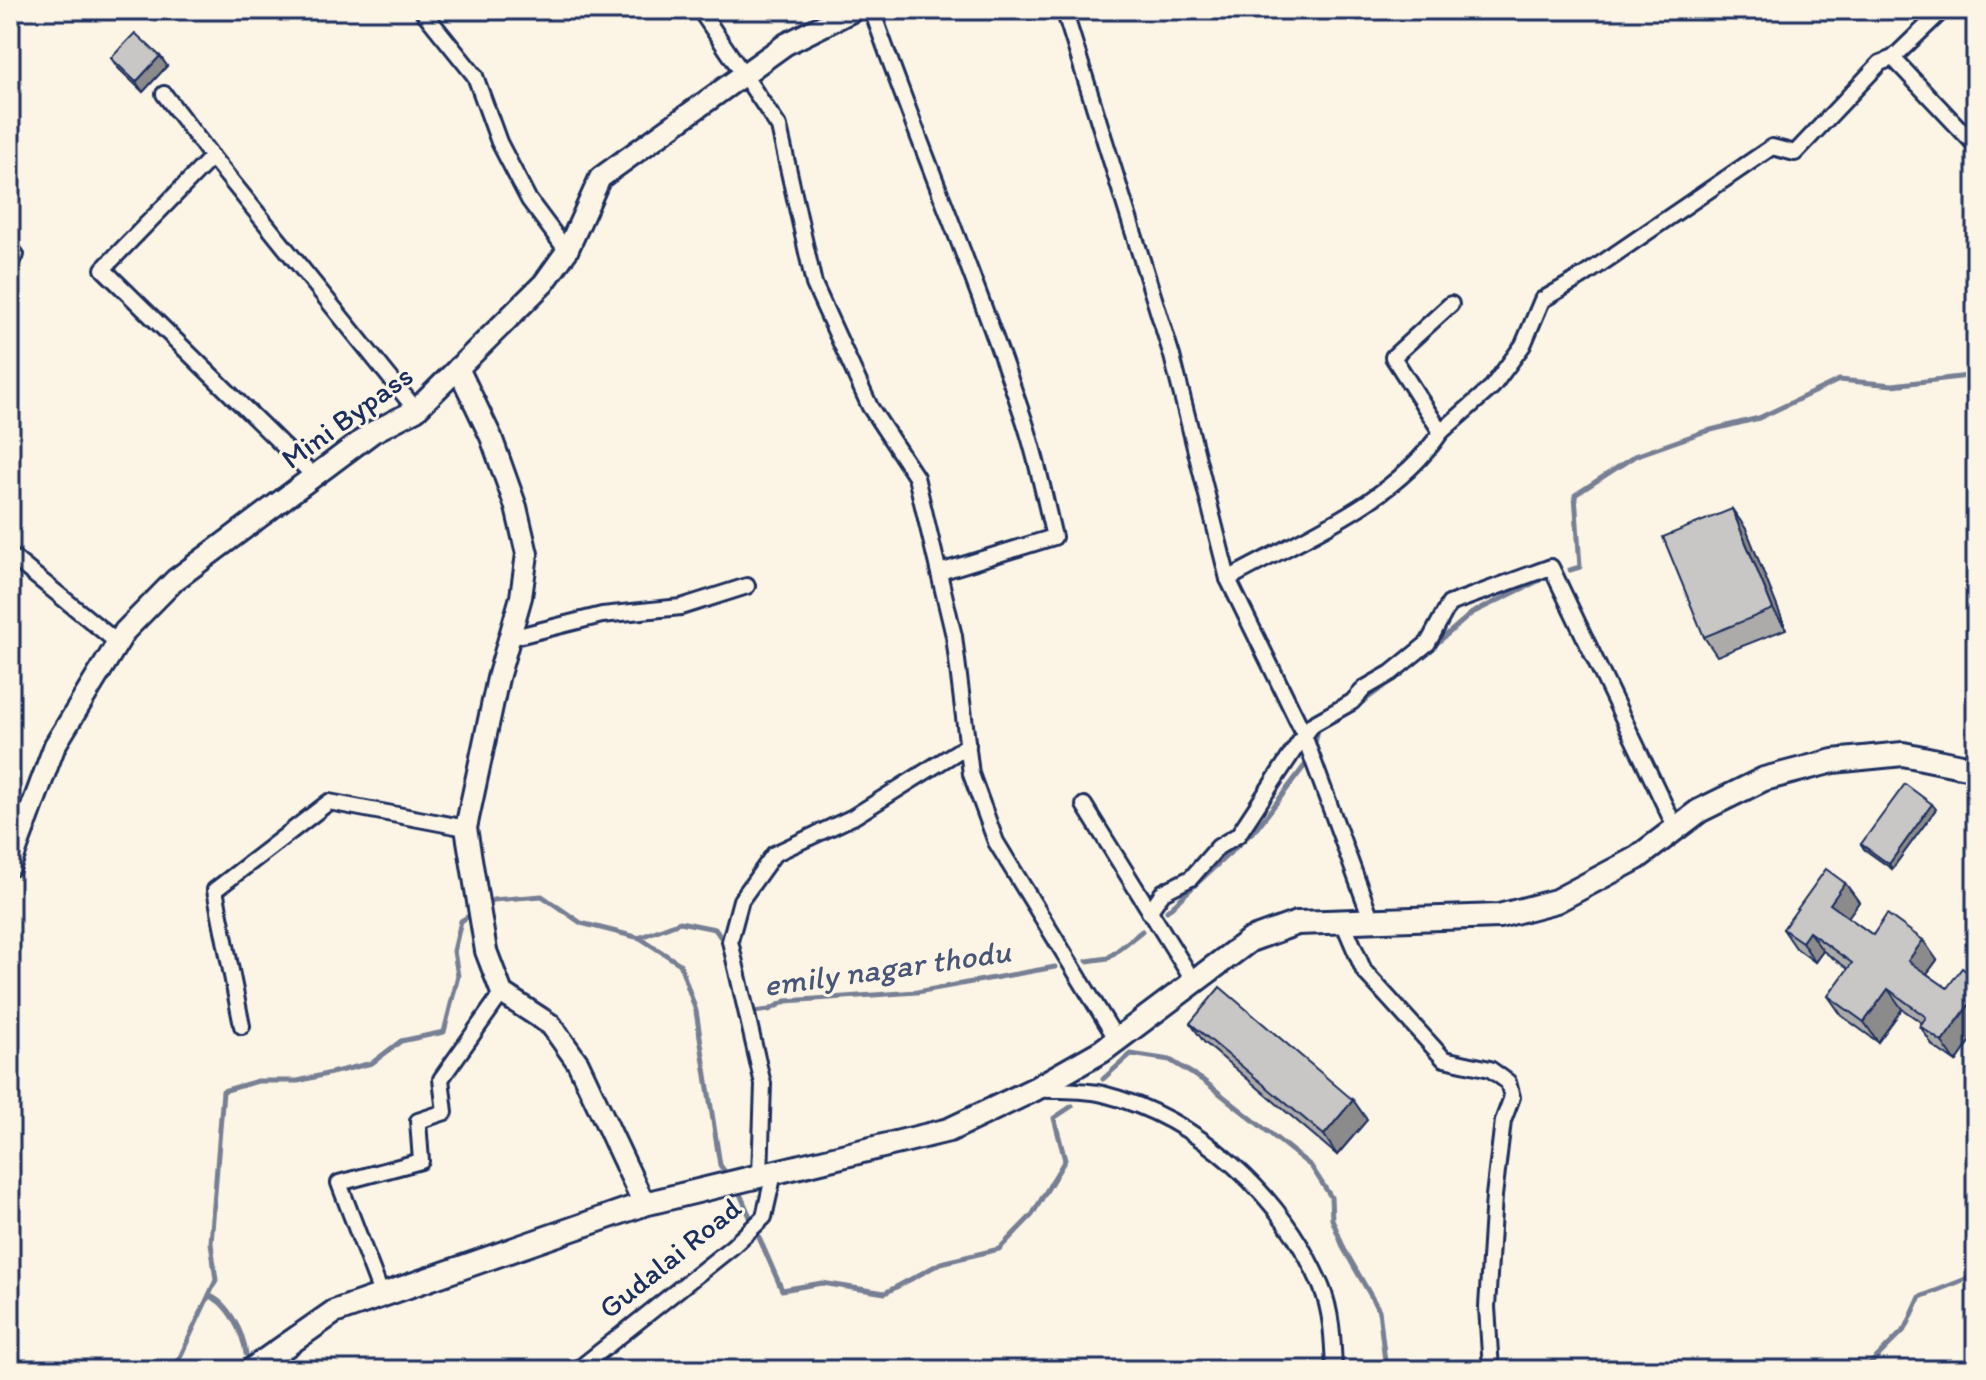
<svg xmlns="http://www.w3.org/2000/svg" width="1986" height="1380" viewBox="0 0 1986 1380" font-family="Itim,sans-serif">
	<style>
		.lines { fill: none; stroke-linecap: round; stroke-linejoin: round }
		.stream { stroke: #767f94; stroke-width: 5 }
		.street-casing { stroke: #1b2f5e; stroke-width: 20 }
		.secondary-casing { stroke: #1b2f5e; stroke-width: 26 }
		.primary-casing { stroke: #1b2f5e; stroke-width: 28 }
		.street { stroke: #fcf5e5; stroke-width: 14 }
		.secondary { stroke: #fcf5e5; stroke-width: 20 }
		.primary { stroke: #fcf5e5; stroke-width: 22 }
		.wall { fill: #acabaa; stroke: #1b2f5e; stroke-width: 2 }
		.shaded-wall { fill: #8c8b8b; stroke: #1b2f5e; stroke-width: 2 }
		.building { fill: #c8c7c6; stroke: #1b2f5e; stroke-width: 2 }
		.labels { text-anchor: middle; stroke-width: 6; stroke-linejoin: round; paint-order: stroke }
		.street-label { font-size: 30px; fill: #1b2f5e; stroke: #fcf5e5 }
		.water-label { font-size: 32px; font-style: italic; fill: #485779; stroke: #fcf5e5 }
	</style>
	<rect width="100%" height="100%" fill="#fcf5e5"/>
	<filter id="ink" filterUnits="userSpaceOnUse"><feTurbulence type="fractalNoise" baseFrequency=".0125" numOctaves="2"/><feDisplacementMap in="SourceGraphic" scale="16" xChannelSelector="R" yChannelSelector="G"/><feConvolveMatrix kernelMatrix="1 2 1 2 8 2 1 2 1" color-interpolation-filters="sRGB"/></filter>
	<g filter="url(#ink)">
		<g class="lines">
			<g class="stream">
				<polyline points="1570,570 1580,567 1575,495 1635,456 1703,432 1759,418 1839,380 1893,385 1976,375"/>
				<polyline points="1430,649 1472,613 1540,580"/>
				<polyline points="1357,706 1398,676"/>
				<polyline points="1313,751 1318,730 1349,711"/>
				<polyline points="485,905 493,900 542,896 581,923 640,938 680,964 696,1011 720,1165 728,1176"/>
				<polyline points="1167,911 1257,828 1309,760"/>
				<polyline points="641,937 680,922 715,929 724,942"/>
				<polyline points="1087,961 1108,958 1142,931"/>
				<polyline points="752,1008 753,1012 769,1010 786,1001 917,992 1055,967"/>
				<polyline points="1103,1079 1131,1054 1170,1060 1204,1081 1311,1166 1331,1197 1332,1219 1344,1249 1379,1310 1386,1370"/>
				<polyline points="737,1187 782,1290 822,1283 885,1293 941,1263 999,1249 1032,1215 1065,1160 1054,1118 1072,1106"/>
				<path d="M209 1296C228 1302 244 1335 246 1354"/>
				<polyline points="174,1370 216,1280 211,1243 223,1091 258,1081 298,1081 372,1063 401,1041 444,1032 458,976 454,951 461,921 474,913"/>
				<polyline points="1864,1370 1906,1328 1920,1297 1976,1275"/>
			</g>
			<defs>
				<g id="street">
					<polyline points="422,10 475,76 499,142 529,200 567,251"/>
					<polyline points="700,10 779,127 814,284 870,407 916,477 954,636 971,774 996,842 1117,1040"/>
					<path d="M872 10C919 146 976 277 1022 414 1036 453 1044 496 1054 537L940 572"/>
					<polyline points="1064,10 1172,356 1228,579 1302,730 1372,921"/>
					<polyline points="1893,58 1976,146"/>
					<polyline points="164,94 212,157 103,269 315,477"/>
					<polyline points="212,157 416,410"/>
					<polyline points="10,248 16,255"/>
					<polyline points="1441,432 1492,387 1523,345 1542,300 1583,276 1772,147 1795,153 1880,63 1893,58 1943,10"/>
					<polyline points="10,555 118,643"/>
					<path d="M1228 579C1301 538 1392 504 1441 432L1393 357 1451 304"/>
					<polyline points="510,638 602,615 681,607 747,586"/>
					<polyline points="1304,736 1313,724 1352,702 1365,688 1391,673 1428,643 1449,604 1551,567 1676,829"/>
					<polyline points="1084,805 1194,982"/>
					<polyline points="1149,912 1163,892 1191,878 1218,847 1238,835 1304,735"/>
					<polyline points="1343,922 1364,971 1444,1059 1490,1069 1508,1082 1512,1097 1503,1121 1494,1196 1487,1307 1491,1370"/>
					<polyline points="242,1026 215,890 329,802 466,828"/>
					<path d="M1035 1089C1057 1091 1082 1089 1103 1094 1198 1118 1282 1195 1321 1286 1332 1311 1333 1343 1334 1370"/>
					<polyline points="760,1176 763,1084 730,941 741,900 774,854 853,817 968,745"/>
					<polyline points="382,1296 339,1183 421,1161 418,1121 445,1112 441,1079 502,993"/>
					<polyline points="577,1370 732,1247 764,1217 774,1173"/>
				</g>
				<g id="secondary">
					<polyline points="458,368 491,437 516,507 527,554 521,597 498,678 466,828 486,951 502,993 551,1025 578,1063 644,1204"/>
					<polyline points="10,866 55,745 125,631 175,580 373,432 416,410 544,283 567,251 600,178 786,44 854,10"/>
				</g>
				<polyline id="primary" points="251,1370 334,1312 644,1204 949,1130 1035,1089 1102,1051 1250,940 1297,923 1499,916 1556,901 1637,858 1699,811 1764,779 1833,761 1903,754 1976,769"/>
			</defs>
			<use href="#street" class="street-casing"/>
			<use href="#secondary" class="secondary-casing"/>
			<use href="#primary" class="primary-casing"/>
			<use href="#street" class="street"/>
			<use href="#secondary" class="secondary"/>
			<use href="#primary" class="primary"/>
		</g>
		<g class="wall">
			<polygon points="160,56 167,66 143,92 118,68 111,58"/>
			<polygon points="1732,509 1746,529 1786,629 1717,656 1704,637"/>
			<polygon points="1936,809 1892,869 1864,849 1861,844"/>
			<polygon points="1845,883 1859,902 1848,917 1873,935 1937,960 1927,974 1947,988 1976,979 1976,1033 1956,1062 1933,1046 1920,1026 1922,1023 1902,1009 1878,1042 1842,1016 1828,996 1848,969 1823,951 1815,962 1796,948 1783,929"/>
			<polygon points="1190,1023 1353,1100 1367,1120 1337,1155 1204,1042"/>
		</g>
		<g class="shaded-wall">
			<polygon points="160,56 167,66 143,92 136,82"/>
			<polygon points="1732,509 1746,529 1786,629 1773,609"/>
			<polygon points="1932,804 1936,809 1892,869 1889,864"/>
			<polygon points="1845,883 1859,902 1844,923 1830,904"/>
			<polygon points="1809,932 1823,951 1815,962 1802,942"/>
			<polygon points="1923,940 1937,960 1922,980 1908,961"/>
			<polygon points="1888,989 1902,1009 1878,1042 1864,1022"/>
			<polygon points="1976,995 1976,1033 1956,1062 1942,1042"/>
			<polygon points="1353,1100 1367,1120 1337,1155 1324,1135"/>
		</g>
		<g class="building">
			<polygon points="135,33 160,56 136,82 111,58"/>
			<polygon points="1732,509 1773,609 1704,637 1663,537"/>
			<polygon points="1905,784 1932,804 1889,864 1861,844"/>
			<polygon points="1826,869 1845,883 1830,904 1873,935 1887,914 1923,940 1908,961 1947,988 1962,968 1976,979 1976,995 1942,1042 1920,1026 1926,1017 1888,989 1864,1022 1828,996 1852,963 1809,932 1802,942 1783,929"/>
			<polygon points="1220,987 1353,1100 1324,1135 1190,1023"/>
		</g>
	</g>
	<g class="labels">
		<g class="street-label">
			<text transform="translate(347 417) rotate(-36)" y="10">Mini Bypass</text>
			<text transform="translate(670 1258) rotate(-39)" y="10">Gudalai Road</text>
		</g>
		<g class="water-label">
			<text transform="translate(887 968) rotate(-8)" y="11">emily nagar thodu</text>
		</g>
	</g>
	<rect width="1986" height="1380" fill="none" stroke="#fcf5e5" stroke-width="40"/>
	<rect x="20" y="20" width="1946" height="1340" fill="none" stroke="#1b2f5e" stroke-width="3" filter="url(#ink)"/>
</svg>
